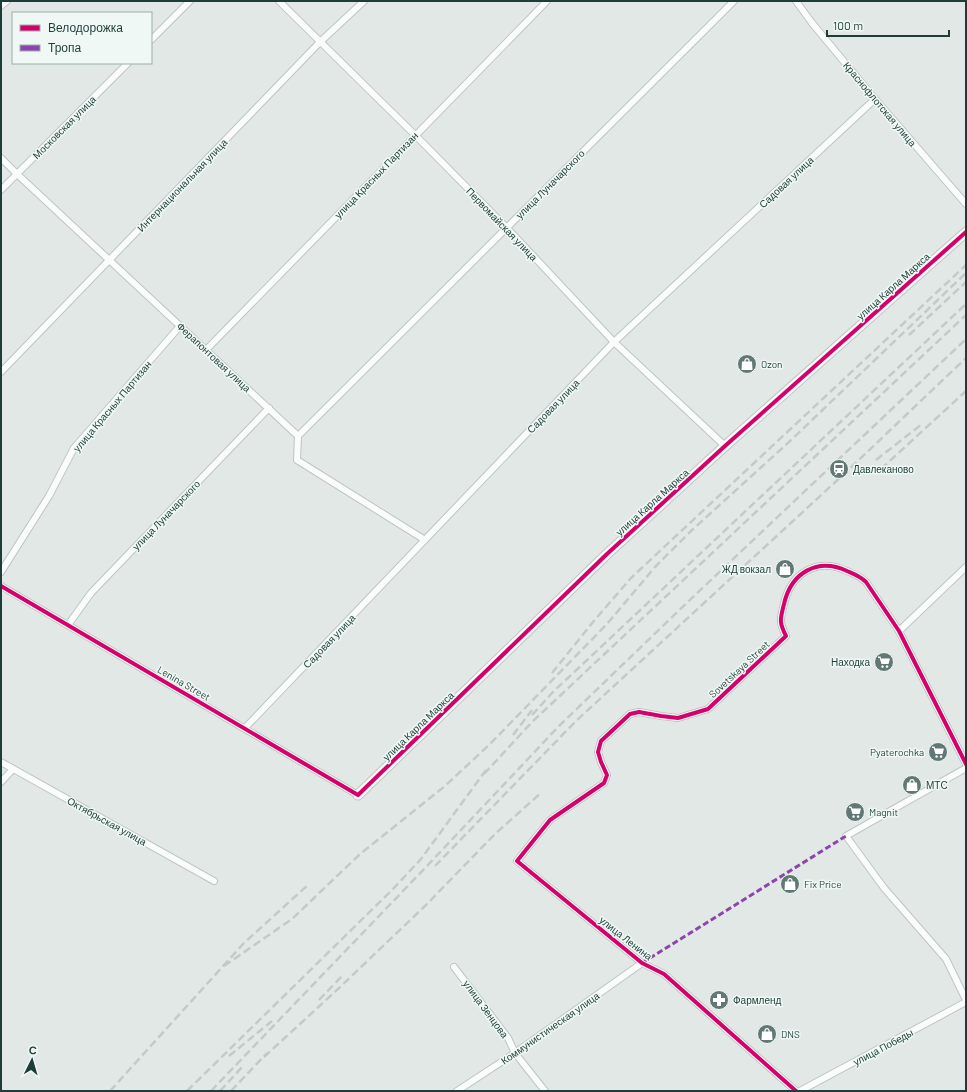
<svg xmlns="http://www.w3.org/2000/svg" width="967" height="1092" viewBox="0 0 967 1092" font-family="Barlow,sans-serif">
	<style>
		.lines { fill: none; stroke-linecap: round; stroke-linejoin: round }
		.street-casing { stroke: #bec5c3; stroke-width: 8 }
		.secondary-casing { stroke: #bdc6c4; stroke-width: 11 }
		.street { stroke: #fafcfb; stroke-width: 6 }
		.secondary { stroke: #fafcfb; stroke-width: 9 }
		.rail { stroke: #c5cac9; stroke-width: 2.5; stroke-dasharray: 8 4; stroke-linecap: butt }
		.quiet { stroke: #8e44ad; stroke-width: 3; stroke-dasharray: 6 3; stroke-linecap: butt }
		.cycleway-casing { stroke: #eff8f4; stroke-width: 6 }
		.cycleway { stroke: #d6006c; stroke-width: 4 }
		.labels { text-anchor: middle; stroke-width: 3; stroke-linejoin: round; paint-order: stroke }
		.street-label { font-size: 10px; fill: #1e3c38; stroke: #eff8f4 }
		.poi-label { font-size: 10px; fill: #1e3c38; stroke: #eff8f4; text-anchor: start }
	</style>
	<rect width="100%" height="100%" fill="#e1e8e6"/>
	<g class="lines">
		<defs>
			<g id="street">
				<polyline points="279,1 415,135 506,227 614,342 725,446"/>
				<polyline points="796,1 812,23 875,99 966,204"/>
				<polyline points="1,6 7,1"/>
				<polyline points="151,40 190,1"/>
				<polyline points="1,158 17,174 298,436 297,460 425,540"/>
				<polyline points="1,190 128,63"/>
				<polyline points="206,350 547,1"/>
				<polyline points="1,372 320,42 364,1"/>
				<polyline points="298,436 734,1"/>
				<polyline points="1,572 49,496 74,448 180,326"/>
				<polyline points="1,586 358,795"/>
				<polyline points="68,625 91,593 269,408"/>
				<polyline points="899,631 966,567"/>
				<polyline points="245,728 614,342 875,99"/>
				<polyline points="1,762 214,881"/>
				<polyline points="966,768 846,836 884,888 946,959 966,1000"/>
				<polyline points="1,782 13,769"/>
				<polyline points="454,967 508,1038 515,1053 545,1091"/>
				<polyline points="457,1091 515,1053 642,963"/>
				<path d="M796 1091 664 974 642 963 517 861 550 820 604 783 607 775 601 762 598 752 601 741 630 714 639 712 661 716 678 718 708 709 786 636C779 622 780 620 784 604 791 573 817 557 847 571 854 574 860 576 866 582L899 631 966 764"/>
				<polyline points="800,1091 966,1002"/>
			</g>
			<polyline id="secondary" points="358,795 607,554 725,446 966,232"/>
		</defs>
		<use href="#street" class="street-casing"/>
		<use href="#secondary" class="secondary-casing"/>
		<use href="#street" class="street"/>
		<use href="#secondary" class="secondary"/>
		<g class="rail">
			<polyline points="909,335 966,282"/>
			<polyline points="876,460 922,424"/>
			<polyline points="881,469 966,391"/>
			<polyline points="552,673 593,622 631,578 966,265"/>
			<polyline points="532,715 553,692 966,304"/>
			<polyline points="513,735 532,710"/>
			<polyline points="484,774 532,722 966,315"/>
			<polyline points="435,866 576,721 844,474 966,358"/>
			<polyline points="224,966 292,919 359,855 445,786 489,745 607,624 655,567 691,531 789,442 966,273"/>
			<polyline points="319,1000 344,974"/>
			<polyline points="229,1056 272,1021"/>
			<polyline points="264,1057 338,989 426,905 495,834 542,792"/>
			<polyline points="110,1091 244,943 309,884"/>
			<polyline points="187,1091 392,890 421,859 486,770"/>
			<polyline points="211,1091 427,866 559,726 695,595 966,339"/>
			<polyline points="220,1091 243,1066"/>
			<polyline points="231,1091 267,1053"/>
		</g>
		<polyline class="quiet" points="642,963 846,836"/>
		<defs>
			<g id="cycleway">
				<polyline points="1,586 358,795 607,554 725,446 966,232"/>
				<path d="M796 1091 664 974 642 963 517 861 550 820 604 783 607 775 601 762 598 752 601 741 630 714 639 712 661 716 678 718 708 709 786 636C779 622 780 620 784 604 791 573 817 557 847 571 854 574 860 576 866 582L899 631 966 764"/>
			</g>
		</defs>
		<use href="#cycleway" class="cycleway-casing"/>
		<use href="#cycleway" class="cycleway"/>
	</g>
	<defs>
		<symbol id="shop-disc" viewBox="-11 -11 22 22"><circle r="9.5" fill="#627875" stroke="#eff8f4"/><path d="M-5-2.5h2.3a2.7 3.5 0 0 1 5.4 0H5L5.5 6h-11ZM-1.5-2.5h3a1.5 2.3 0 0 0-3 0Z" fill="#fff"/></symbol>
		<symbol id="station-disc" viewBox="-11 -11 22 22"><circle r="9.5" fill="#627875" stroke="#eff8f4"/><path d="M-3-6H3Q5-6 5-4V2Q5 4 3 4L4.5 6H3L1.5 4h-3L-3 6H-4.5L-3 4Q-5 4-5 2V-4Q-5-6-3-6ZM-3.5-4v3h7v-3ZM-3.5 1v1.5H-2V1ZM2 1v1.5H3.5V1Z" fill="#fff"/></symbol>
		<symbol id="supermarket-disc" viewBox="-11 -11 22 22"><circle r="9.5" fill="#627875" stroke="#eff8f4"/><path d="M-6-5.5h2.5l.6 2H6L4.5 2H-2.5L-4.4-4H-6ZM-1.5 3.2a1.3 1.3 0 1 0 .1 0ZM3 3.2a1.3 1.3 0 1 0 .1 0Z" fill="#fff"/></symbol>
		<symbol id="pharmacy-disc" viewBox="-11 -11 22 22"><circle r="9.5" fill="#627875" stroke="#eff8f4"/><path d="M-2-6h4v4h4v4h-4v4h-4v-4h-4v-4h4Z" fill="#fff"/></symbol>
	</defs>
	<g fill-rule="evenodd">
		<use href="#shop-disc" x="736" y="353" width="22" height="22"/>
		<use href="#station-disc" x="828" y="458" width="22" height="22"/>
		<use href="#shop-disc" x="774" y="558" width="22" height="22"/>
		<use href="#supermarket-disc" x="873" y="651" width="22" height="22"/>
		<use href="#supermarket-disc" x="927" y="741" width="22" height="22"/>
		<use href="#shop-disc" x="901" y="774" width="22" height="22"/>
		<use href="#supermarket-disc" x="844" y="801" width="22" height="22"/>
		<use href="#shop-disc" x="779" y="873" width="22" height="22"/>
		<use href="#pharmacy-disc" x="708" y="989" width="22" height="22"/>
		<use href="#shop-disc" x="756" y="1023" width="22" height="22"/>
	</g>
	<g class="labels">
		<g class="street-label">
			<text transform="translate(880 104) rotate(50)" y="4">Краснофлотская улица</text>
			<text transform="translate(64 127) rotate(-45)" y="4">Московская улица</text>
			<text transform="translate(376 175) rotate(-46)" y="4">улица Красных Партизан</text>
			<text transform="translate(786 182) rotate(-43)" y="4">Садовая улица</text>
			<text transform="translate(550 184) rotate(-45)" y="4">улица Луначарского</text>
			<text transform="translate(182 185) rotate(-46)" y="4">Интернациональная улица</text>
			<text transform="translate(502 224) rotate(46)" y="4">Первомайская улица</text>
			<text transform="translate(893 286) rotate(-42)" y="4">улица Карла Маркса</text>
			<text transform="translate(214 357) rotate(43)" y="4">Ферапонтовая улица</text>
			<text transform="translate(112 406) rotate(-50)" y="4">улица Красных Партизан</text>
			<text transform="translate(553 406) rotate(-46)" y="4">Садовая улица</text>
			<text transform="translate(652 502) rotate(-42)" y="4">улица Карла Маркса</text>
			<text transform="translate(166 515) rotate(-46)" y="4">улица Луначарского</text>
			<text transform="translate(329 641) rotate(-46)" y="4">Садовая улица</text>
			<text transform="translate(739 669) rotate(-43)" y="4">Sovetskaya Street</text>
			<text transform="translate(184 683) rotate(30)" y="4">Lenina Street</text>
			<text transform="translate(418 726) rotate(-44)" y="4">улица Карла Маркса</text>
			<text transform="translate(107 821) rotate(29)" y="4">Октябрьская улица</text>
			<text transform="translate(626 938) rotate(38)" y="4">улица Ленина</text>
			<text transform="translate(486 1009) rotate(54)" y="4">улица Зенцова</text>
			<text transform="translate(550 1028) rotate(-35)" y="4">Коммунистическая улица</text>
			<text transform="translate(883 1047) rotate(-28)" y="4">улица Победы</text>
		</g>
		<g class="poi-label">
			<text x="761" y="368">Ozon</text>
			<text x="853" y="473">Давлеканово</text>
			<text x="771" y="573" text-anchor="end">ЖД вокзал</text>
			<text x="870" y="666" text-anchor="end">Находка</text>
			<text x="924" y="756" text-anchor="end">Pyaterochka</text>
			<text x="926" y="789">МТС</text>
			<text x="869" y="816">Magnit</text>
			<text x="804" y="888">Fix Price</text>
			<text x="733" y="1004">Фармленд</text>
			<text x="781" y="1038">DNS</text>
		</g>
	</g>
	<rect width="967" height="1092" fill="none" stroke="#1e3c38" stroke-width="4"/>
	<rect x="12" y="12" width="140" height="52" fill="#eff8f4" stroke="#9bada9"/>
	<rect x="20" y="25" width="20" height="6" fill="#d6006c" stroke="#9bada9"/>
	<text x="48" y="32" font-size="12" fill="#1e3c38">Велодорожка</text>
	<rect x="20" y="45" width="20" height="6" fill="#8e44ad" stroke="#9bada9"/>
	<text x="48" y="52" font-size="12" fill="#1e3c38">Тропа</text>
	<g transform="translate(32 1060) rotate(5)" stroke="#eff8f4" stroke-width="3" paint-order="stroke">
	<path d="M0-3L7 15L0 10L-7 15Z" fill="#1e3c38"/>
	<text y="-6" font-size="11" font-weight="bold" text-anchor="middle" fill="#1e3c38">С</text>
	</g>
	<path d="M827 30v6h122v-6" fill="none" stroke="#1e3c38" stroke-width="2"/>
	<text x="833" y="30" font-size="12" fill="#1e3c38" stroke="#eff8f4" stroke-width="3" paint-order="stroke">100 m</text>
</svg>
